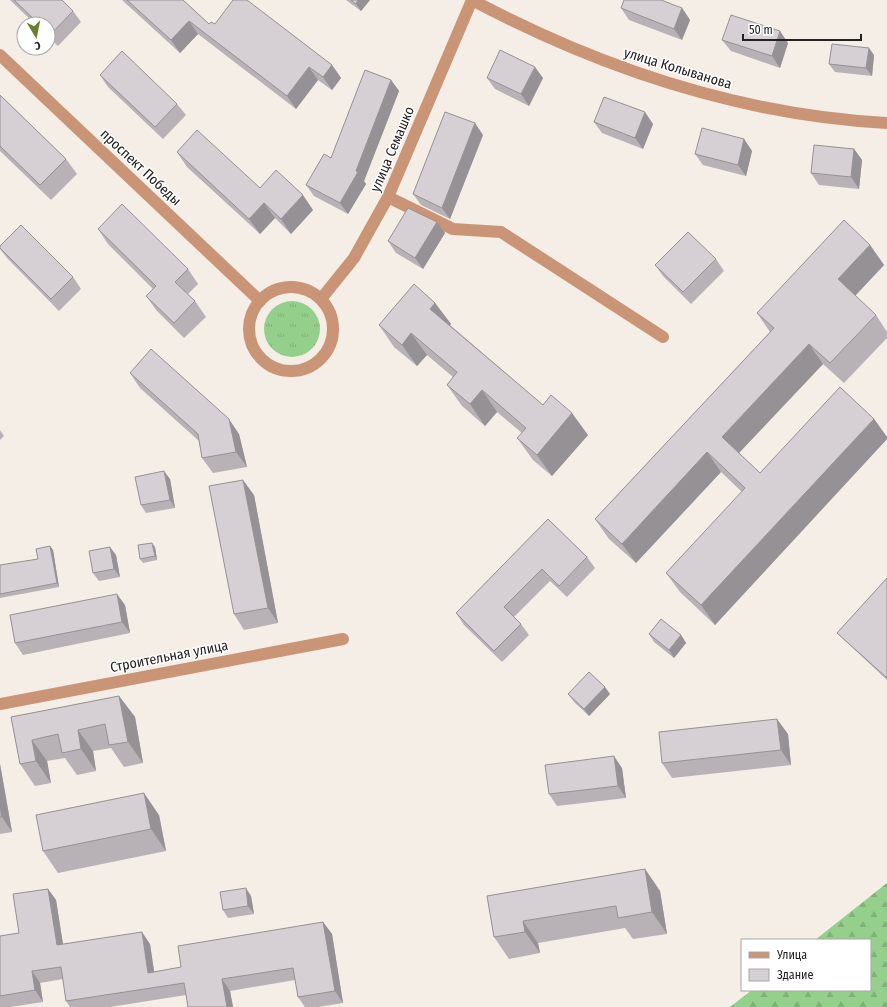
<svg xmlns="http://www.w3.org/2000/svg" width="887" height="1007" viewBox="0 0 887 1007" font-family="'Fira Sans Condensed',sans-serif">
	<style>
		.grass { fill: url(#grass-tufts) }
		.forest { fill: url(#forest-firs) }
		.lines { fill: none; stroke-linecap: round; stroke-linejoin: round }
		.street { stroke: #ca9576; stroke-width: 12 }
		.wall { fill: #b8b2b6 }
		.shaded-wall { fill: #969194 }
		.building { fill: #d6cfd4; stroke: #969194 }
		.labels { text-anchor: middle; stroke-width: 3; stroke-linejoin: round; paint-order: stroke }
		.street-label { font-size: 14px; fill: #23211f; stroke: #fff }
	</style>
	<defs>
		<pattern id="grass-tufts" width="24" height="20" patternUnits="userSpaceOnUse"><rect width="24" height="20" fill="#94d08b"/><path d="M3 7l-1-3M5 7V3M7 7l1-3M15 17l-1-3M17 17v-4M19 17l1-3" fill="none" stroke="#7fb278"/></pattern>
		<pattern id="forest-firs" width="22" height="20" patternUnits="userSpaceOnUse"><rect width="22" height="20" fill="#94d08b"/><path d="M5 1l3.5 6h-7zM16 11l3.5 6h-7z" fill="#7fb278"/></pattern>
	</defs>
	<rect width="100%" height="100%" fill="#f4eee7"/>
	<circle class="grass" cx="292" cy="329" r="28"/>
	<polygon class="forest" points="887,883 887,1007 730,1007 752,990 870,990 870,940 815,940"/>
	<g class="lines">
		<g class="street">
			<path d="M472 0C600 68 741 115 887 123"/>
			<polyline points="0,55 260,301"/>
			<polyline points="388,197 453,229 501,232 663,337"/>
			<circle cx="291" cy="329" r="42"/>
			<polyline points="321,299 354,258 388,197 472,0"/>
			<polyline points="0,704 343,639"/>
		</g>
	</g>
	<g class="wall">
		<polygon points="10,0 62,0 73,11 81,22 58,46 48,37 48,24 35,24"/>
		<polygon points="122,0 183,0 209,24 215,24 332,65 341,78 332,90 318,80 296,109 198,34 180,53"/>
		<polygon points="346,0 370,0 361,11"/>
		<polygon points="621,8 682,8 690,20 682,40 629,20"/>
		<polygon points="722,40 788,43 780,68 731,51"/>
		<polygon points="874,55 872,76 835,72 829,64"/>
		<polygon points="100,75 177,104 186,115 163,139 108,87"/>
		<polygon points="487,78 543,78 529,106 495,89"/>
		<polygon points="391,80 399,91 364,181 366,184 348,214 314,196 306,185 331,158"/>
		<polygon points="0,95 66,159 77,174 51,200 0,151"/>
		<polygon points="594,122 653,124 643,149 602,133"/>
		<polygon points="483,135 450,219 421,205 413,194"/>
		<polygon points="744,139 752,151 746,176 703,165 695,154"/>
		<polygon points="854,149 862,160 859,189 819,185 811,173"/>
		<polygon points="177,152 260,188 313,210 291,234 275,218 260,234 187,167"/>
		<polygon points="437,222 445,233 423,269 396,253 388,241"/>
		<polygon points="98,229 188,269 198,284 188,294 195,301 206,317 184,338 157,311 146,296 153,289 108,244"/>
		<polygon points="870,245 884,265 855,296 876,315 887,332 887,338 844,383 823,364 739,453 760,473 874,419 887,437 887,439 715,625 680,592 666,573 742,492 721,472 636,563 609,539 595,519 770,332 757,313"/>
		<polygon points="0,246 73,277 81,289 59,311 7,258 0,249"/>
		<polygon points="716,259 724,271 691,304 663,276 655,265"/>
		<polygon points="435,303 451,324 450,325 543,405 588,435 552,476 533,460 517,438 522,433 497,412 485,426 462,406 447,385 453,377 427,355 417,366 394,347 379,325"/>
		<polygon points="130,373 239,434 247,467 213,473 202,458 199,441 140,388"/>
		<polygon points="0,430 4,436 0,440"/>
		<polygon points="170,479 175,508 146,513 141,505"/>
		<polygon points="254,495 278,623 244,630 234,614"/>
		<polygon points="548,519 587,557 595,568 567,597 550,581 514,617 521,624 529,635 502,662 464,625 456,613"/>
		<polygon points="50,546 53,550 59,587 0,598 0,565 38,559"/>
		<polygon points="155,547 157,560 143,563 140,559"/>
		<polygon points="116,555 120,577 99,581 93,573"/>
		<polygon points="887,578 887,680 840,636 837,633"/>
		<polygon points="125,605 130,633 23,655 15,643"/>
		<polygon points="649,634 681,635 686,643 674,658 654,642"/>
		<polygon points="568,694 610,694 589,716 574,702"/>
		<polygon points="119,696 135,717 143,763 124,767 111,748 93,751 96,771 77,775 65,758 47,761 51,783 35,786 20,764 11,717"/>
		<polygon points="788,734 791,765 672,778 662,763"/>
		<polygon points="0,764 12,832 0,834"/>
		<polygon points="622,768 626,798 557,806 549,794"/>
		<polygon points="159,815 166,851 58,873 43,851"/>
		<polygon points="645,869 660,891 667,934 633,939 625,928 538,943 540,953 509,959 494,937 487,896"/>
		<polygon points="48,889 56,900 63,944 150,944 154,972 181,967 323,922 332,934 343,1003 318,1007 305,1007 298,997 295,980 230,991 233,1007 188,1007 186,995 110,1007 70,1007 66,1001 63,979 40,983 43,1002 10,1007 0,1007 0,936 19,933"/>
		<polygon points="251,896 254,914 228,918 223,910"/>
	</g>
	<g class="shaded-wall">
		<polygon points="358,0 370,0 361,11 356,4"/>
		<polygon points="682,8 690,20 682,40 674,29"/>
		<polygon points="189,21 198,34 180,53 171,40"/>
		<polygon points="780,31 788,43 780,68 772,56"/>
		<polygon points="869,48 874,55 872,76 866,68"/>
		<polygon points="332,65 341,78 332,90 323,77"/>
		<polygon points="309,67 318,80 296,109 287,96"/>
		<polygon points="535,67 543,78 529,106 521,94"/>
		<polygon points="391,80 399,91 364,181 366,184 348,214 340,203 356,171"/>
		<polygon points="645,112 653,124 643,149 635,138"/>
		<polygon points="475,123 483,135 450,219 442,208"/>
		<polygon points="744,139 752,151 746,176 738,165"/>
		<polygon points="854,149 862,160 859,189 851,177"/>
		<polygon points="303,195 313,210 291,234 281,219"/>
		<polygon points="264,203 275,218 260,234 249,219"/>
		<polygon points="437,222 445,233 423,269 415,258"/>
		<polygon points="870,245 884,265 852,299 838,279"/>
		<polygon points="435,303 451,324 445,330 430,309"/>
		<polygon points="411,333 427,355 417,366 402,345"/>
		<polygon points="809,344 823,364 736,456 722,437"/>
		<polygon points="482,390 497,412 485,426 470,404"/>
		<polygon points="572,413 588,435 552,476 537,455"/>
		<polygon points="229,419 239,434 247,467 236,452"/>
		<polygon points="874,419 887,437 887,439 715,625 701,605"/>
		<polygon points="707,452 721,472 636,563 622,544"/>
		<polygon points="164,471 170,479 175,508 170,500"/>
		<polygon points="243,480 254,495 278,623 268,608"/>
		<polygon points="152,543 155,547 157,560 155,556"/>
		<polygon points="50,546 53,550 59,587 57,583"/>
		<polygon points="110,547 116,555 120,577 114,569"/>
		<polygon points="117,594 125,605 130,633 122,622"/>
		<polygon points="681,635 686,643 674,658 669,650"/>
		<polygon points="605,687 610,694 589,716 584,709"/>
		<polygon points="119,696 135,717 143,763 128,742"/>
		<polygon points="777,719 788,734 791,765 781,750"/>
		<polygon points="78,730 93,751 96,771 81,749"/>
		<polygon points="32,740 47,761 51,783 36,761"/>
		<polygon points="614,756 622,768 626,798 618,786"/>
		<polygon points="0,764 12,832 2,817 0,807"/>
		<polygon points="144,793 159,815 166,851 151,829"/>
		<polygon points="645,869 660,891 667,934 652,912"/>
		<polygon points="246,888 251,896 254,914 248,906"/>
		<polygon points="48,889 56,900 65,957 57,945"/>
		<polygon points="523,921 538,943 540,953 525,932"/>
		<polygon points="323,922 332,934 343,1003 335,991"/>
		<polygon points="142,932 150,944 156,984 148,973"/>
		<polygon points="32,971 40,983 43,1002 35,990"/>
		<polygon points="222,979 230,991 233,1007 227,1007"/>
	</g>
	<g class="building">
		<polygon points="14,0 62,0 73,11 50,35 48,33 48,24 39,24"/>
		<polygon points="127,0 183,0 209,24 211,22 215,24 233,0 247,0 332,65 323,77 309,67 287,96 189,21 171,40"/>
		<polygon points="351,0 358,0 356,4"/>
		<polygon points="624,0 661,0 682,8 674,29 621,8"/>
		<polygon points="731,15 780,31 772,56 722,40"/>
		<polygon points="832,44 869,48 866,68 829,64"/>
		<polygon points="500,50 535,67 521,94 487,78"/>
		<polygon points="122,51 177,104 155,127 100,75"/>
		<polygon points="365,70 391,80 356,171 358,172 340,203 306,185 324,154 331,158"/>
		<polygon points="0,95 66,159 40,185 0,146"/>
		<polygon points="604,97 645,112 635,138 594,122"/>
		<polygon points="445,112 475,123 442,208 413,194"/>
		<polygon points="702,128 744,139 738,165 695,154"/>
		<polygon points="197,130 260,188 276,170 303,195 281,219 264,203 249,219 177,152"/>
		<polygon points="814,145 854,149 851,177 811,173"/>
		<polygon points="122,204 188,269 175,282 195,301 174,323 146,296 156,286 98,229"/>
		<polygon points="408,208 437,222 415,258 388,241"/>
		<polygon points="844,220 870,245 838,279 876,315 830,363 809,344 722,437 760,473 840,387 874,419 701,605 666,573 745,488 707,452 622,544 595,519 774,328 757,313"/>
		<polygon points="21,225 73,277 51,299 0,248 0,246"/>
		<polygon points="688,232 716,259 683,292 655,265"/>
		<polygon points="414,284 435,303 430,309 543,405 551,395 572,413 537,455 517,438 526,428 482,390 470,404 447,385 457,372 411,333 402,345 379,325"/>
		<polygon points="151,349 229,419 236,452 202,458 198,434 130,373"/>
		<polygon points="164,471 170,500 141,505 135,477"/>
		<polygon points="243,480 268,608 234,614 209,486"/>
		<polygon points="548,519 587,557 559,586 542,569 504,607 521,624 494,651 456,613"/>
		<polygon points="152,543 155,556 140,559 138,545"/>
		<polygon points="50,546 57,583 0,594 0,565 38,559 36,549"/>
		<polygon points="110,547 114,569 93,573 89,551"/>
		<polygon points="887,578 887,678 837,633"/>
		<polygon points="117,594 122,622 15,643 10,615"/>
		<polygon points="661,619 681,635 669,650 649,634"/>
		<polygon points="589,672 605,687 584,709 568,694"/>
		<polygon points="119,696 128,742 109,745 105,724 78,730 81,749 62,753 58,734 32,740 36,761 20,764 11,717"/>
		<polygon points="777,719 781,750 662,763 659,732"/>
		<polygon points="614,756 618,786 549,794 545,765"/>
		<polygon points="144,793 151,829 43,851 36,815"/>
		<polygon points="0,807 2,817 0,817"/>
		<polygon points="645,869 652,912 618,918 616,906 523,921 525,932 494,937 487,896"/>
		<polygon points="246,888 248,906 223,910 220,892"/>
		<polygon points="48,889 57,945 142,932 148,973 181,967 178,946 323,922 335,991 298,997 293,968 222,979 227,1007 188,1007 184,983 66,1001 61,967 32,971 35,990 0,996 0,936 19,933 13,894"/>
	</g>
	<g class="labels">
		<g class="street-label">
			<text transform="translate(678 68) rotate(17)" y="5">улица Колыванова</text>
			<text transform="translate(392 149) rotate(-67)" y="5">улица Семашко</text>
			<text transform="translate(141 167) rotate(43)" y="5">проспект Победы</text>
			<text transform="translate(169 656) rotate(-11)" y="5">Строительная улица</text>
		</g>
	</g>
	<rect x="741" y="939" width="130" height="52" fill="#ffffff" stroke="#a7a6a5"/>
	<rect x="749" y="952" width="20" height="6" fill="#ca9576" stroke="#a7a6a5"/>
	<text x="777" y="959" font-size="12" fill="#23211f">Улица</text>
	<rect x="749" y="969" width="20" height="12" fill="#d6cfd4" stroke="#a7a6a5"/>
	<text x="777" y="979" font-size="12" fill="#23211f">Здание</text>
	<g transform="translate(36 36) rotate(170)"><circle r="19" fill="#ffffff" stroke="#a7a6a5"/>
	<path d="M0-3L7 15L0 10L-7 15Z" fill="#6b7e2d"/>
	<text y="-6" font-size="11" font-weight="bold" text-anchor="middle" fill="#23211f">С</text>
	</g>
	<path d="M743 34v6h118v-6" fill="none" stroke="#23211f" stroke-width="2"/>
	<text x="749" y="34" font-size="12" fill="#23211f" stroke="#ffffff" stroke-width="3" paint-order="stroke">50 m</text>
</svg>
